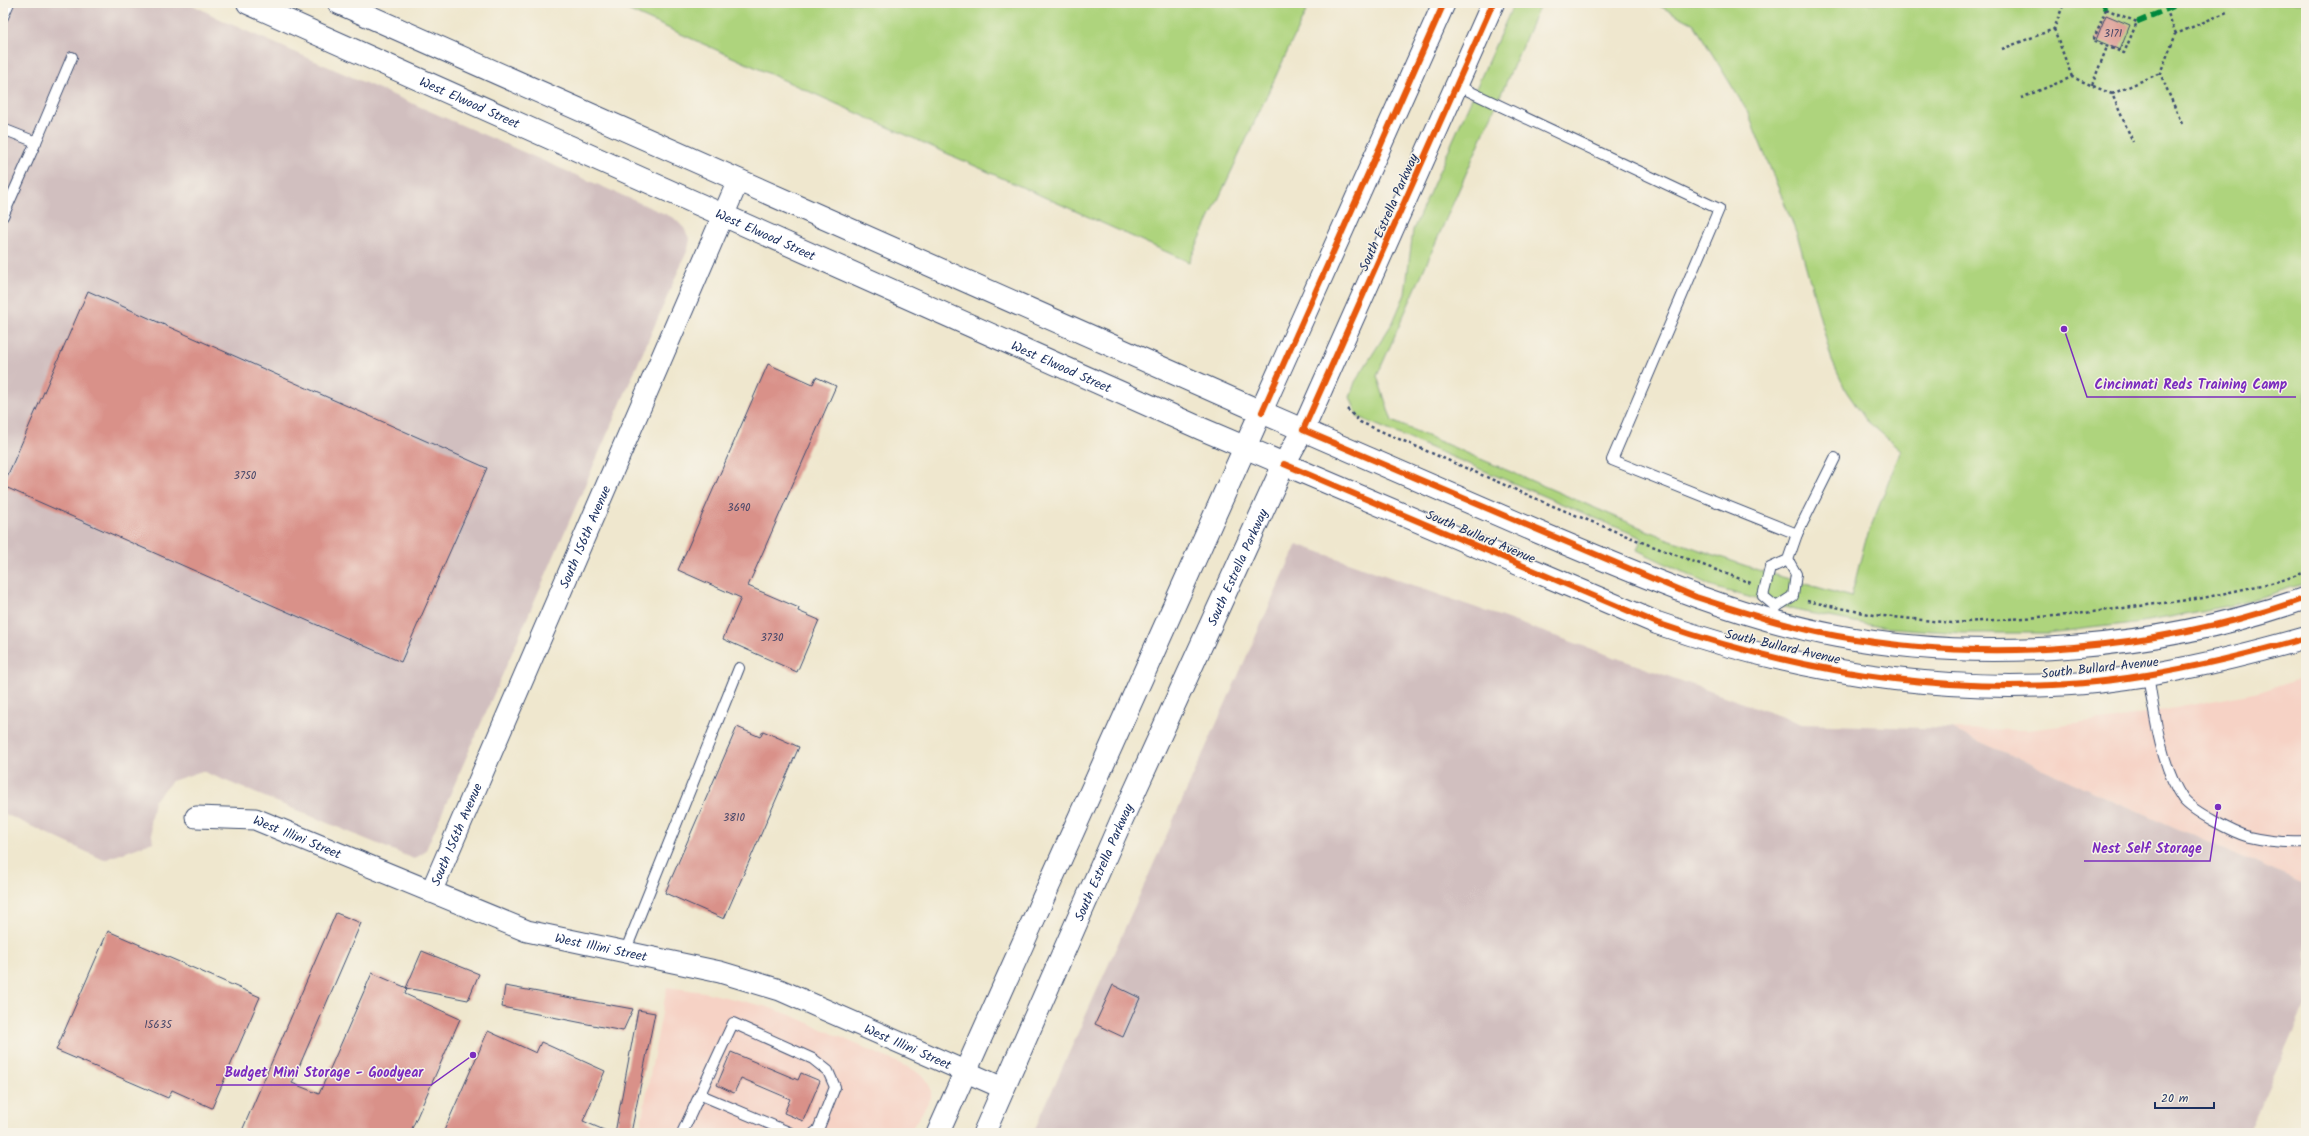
<svg xmlns="http://www.w3.org/2000/svg" width="2309" height="1136" viewBox="0 0 2309 1136" font-family="Kalam,sans-serif">
	<style>
		.built { fill: #f6d2c5 }
		.industrial { fill: #d1bfbf }
		.green { fill: #aed47d; stroke: #64826e }
		.building { fill: #d99189 }
		.lines { fill: none; stroke-linecap: round; stroke-linejoin: round }
		.lane-casing { stroke: #3b4b6f; stroke-width: 12 }
		.street-casing { stroke: #3b4b6f; stroke-width: 23 }
		.secondary-casing { stroke: #3b4b6f; stroke-width: 24 }
		.primary-casing { stroke: #3b4b6f; stroke-width: 24 }
		.path { stroke: #3b4b6f; stroke-width: 2.5; stroke-dasharray: 3 3; stroke-linecap: butt }
		.lane { stroke: #fff; stroke-width: 10 }
		.street { stroke: #fff; stroke-width: 21 }
		.secondary { stroke: #fff; stroke-width: 22 }
		.primary { stroke: #fff; stroke-width: 22 }
		.quiet { stroke: #00873e; stroke-width: 5; stroke-dasharray: 10 5; stroke-linecap: butt }
		.cycleway-casing { stroke: #f7f3e8; stroke-width: 8 }
		.cycleway { stroke: #e8590c; stroke-width: 6 }
		.labels { text-anchor: middle; stroke-width: 3; stroke-linejoin: round; paint-order: stroke }
		.number-label { font-size: 11px; fill: #4a4869 }
		.street-label { font-size: 13px; fill: #1b2f5e; stroke: #f7f3e8 }
		.leader { fill: none; stroke: #7b2cbf; stroke-width: 1.5 }
		.callout-dot { fill: #7b2cbf; stroke: #f7f3e8; stroke-width: 1.5 }
		.callout-label { font-size: 14px; text-anchor: middle; font-weight: bold; fill: #7b2cbf; stroke: #f7f3e8; stroke-width: 3; stroke-linejoin: round; paint-order: stroke }
	</style>
	<rect width="100%" height="100%" fill="#f7f3e8"/>
	<filter id="ink" filterUnits="userSpaceOnUse"><feTurbulence type="fractalNoise" baseFrequency=".025" numOctaves="2"/><feDisplacementMap in="SourceGraphic" scale="8" xChannelSelector="R" yChannelSelector="G"/><feConvolveMatrix kernelMatrix="1 2 1 2 8 2 1 2 1" color-interpolation-filters="sRGB"/></filter>
	<filter id="wash" filterUnits="userSpaceOnUse"><feTurbulence type="fractalNoise" baseFrequency=".012" numOctaves="4" result="noise"/><feDisplacementMap in="SourceGraphic" scale="16" xChannelSelector="R" yChannelSelector="G"/><feGaussianBlur stdDeviation="0.9" result="paint"/><feColorMatrix in="noise" values="0 0 0 0 0 0 0 0 0 0 0 0 0 0 0 0 0 1.4 0 .05"/><feComposite in="paint" operator="in"/></filter>
	<g filter="url(#wash)">
		<rect width="100%" height="100%" fill="#efe7ce"/>
		<g class="built">
			<polygon points="2306,677 2306,885 1951,729 2028,730 2123,718 2259,692"/>
			<polygon points="667,987 704,992 768,1007 793,1016 914,1070 925,1078 931,1089 931,1098 909,1133 639,1133"/>
		</g>
		<g class="industrial">
			<polygon points="3,3 189,3 226,22 674,218 684,228 690,240 688,249 425,852 414,859 202,771 172,781 154,801 150,823 153,842 104,860 3,813"/>
			<polygon points="1297,544 1802,724 1951,729 2306,885 2306,1003 2248,1133 1033,1133"/>
		</g>
		<g class="green">
			<polygon points="612,3 1310,3 1189,262"/>
			<polygon points="1514,3 1541,3 1377,376 1392,421 1665,538 1758,570 1851,597 1865,542 1901,450 1866,420 1846,391 1832,361 1797,234 1747,111 1694,24 1654,3 2306,3 2306,583 2238,604 2143,622 2047,633 1961,633 1880,627 1799,611 1716,588 1637,550 1642,538 1358,417 1350,397 1355,382 1393,322 1405,294 1413,230"/>
		</g>
		<g id="blocks">
			<g class="building">
				<polygon points="2106,15 2130,25 2120,50 2096,40"/>
				<polygon points="88,291 487,468 401,662 3,486"/>
				<polygon points="768,364 813,384 816,377 836,386 748,586 799,608 798,611 819,620 797,672 723,639 741,598 678,570"/>
				<polygon points="737,727 760,737 763,731 799,747 724,919 665,893"/>
				<polygon points="336,913 361,923 292,1083 319,1094 372,973 407,988 405,994 460,1019 410,1133 241,1133"/>
				<polygon points="108,931 260,997 212,1108 172,1090 168,1098 56,1050"/>
				<polygon points="422,951 479,974 468,1000 406,988"/>
				<polygon points="1113,985 1140,998 1123,1037 1095,1024"/>
				<polygon points="505,986 633,1009 623,1031 502,1007"/>
				<polygon points="638,1010 655,1013 631,1133 615,1133"/>
				<polygon points="488,1031 536,1053 541,1042 605,1071 583,1121 611,1133 443,1133"/>
				<polygon points="731,1052 798,1080 801,1073 820,1081 803,1121 784,1113 790,1099 741,1078 734,1093 717,1085"/>
			</g>
		</g>
	</g>
	<g filter="url(#ink)">
		<use href="#blocks" fill-opacity="0" stroke="#3b4b6f" stroke-width="1"/>
		<g class="lines">
			<defs>
				<g id="lane">
					<polyline points="3,17 9,3"/>
					<polyline points="1456,85 1719,209 1612,460 1797,534 1835,458"/>
					<polyline points="3,129 36,142 72,57"/>
					<polyline points="3,216 36,142"/>
					<polyline points="1776,607 1763,596 1770,568 1788,560 1797,534"/>
					<polyline points="1775,612 1776,607 1793,596 1796,574 1788,560"/>
					<path d="M2148 674C2154 713 2161 767 2183 799 2192 811 2234 833 2249 837 2266 841 2288 843 2306 842"/>
					<polyline points="625,952 739,668"/>
					<polyline points="701,1095 791,1133"/>
					<polyline points="682,1133 733,1023 813,1059 828,1071 835,1087 818,1130 814,1133"/>
				</g>
				<g id="street">
					<path id="s1" d="M196 817 255 819 527 931 720 972 780 990 1003 1088"/>
					<path id="s2" d="M431 892 738 181"/>
				</g>
				<g id="secondary">
					<path id="s3" d="M248 3 1202 429 1657 623C1783 667 1917 691 2052 685 2136 682 2225 661 2306 638"/>
					<path d="M339 3C645 139 951 274 1257 410 1350 451 1444 491 1538 532 1636 573 1732 616 1837 636 1987 664 2163 649 2306 598"/>
				</g>
				<g id="primary">
					<polyline points="938,1133 1444,3"/>
					<path id="s4" d="M984 1133 1122 819 1284 464 1303 430 1493 3"/>
				</g>
			</defs>
			<use href="#lane" class="lane-casing"/>
			<use href="#street" class="street-casing"/>
			<use href="#secondary" class="secondary-casing"/>
			<use href="#primary" class="primary-casing"/>
			<g class="path">
				<polyline points="2164,3 2176,34"/>
				<polygon points="2106,9 2137,22 2124,53 2093,41"/>
				<polyline points="2054,29 2072,77"/>
				<polyline points="2002,49 2054,29 2064,3"/>
				<polyline points="2092,85 2107,47"/>
				<polyline points="2112,94 2160,73"/>
				<polyline points="2021,98 2072,77 2112,94 2133,142"/>
				<polyline points="2182,124 2160,73 2176,34 2227,12"/>
				<polyline points="1347,409 1360,422 1553,506 1644,543 1751,583"/>
				<polyline points="1807,601 1874,615 1952,623 2068,615 2203,598 2280,581 2306,572"/>
			</g>
			<use href="#lane" class="lane"/>
			<use href="#street" class="street"/>
			<use href="#secondary" class="secondary"/>
			<use href="#primary" class="primary"/>
			<g class="quiet">
				<polyline points="2103,3 2106,9"/>
				<polyline points="2137,22 2182,3"/>
			</g>
			<defs>
				<g id="cycleway">
					<path d="M1493 3 1303 430 1696 597C1742 612 1789 627 1837 636 1989 664 2161 650 2306 598"/>
					<polyline points="1262,412 1444,3"/>
					<path d="M1284 464 1657 623C1783 667 1917 691 2052 685 2136 682 2225 661 2306 638"/>
				</g>
			</defs>
			<use href="#cycleway" class="cycleway-casing"/>
			<use href="#cycleway" class="cycleway"/>
		</g>
	</g>
	<g class="labels">
		<g class="number-label">
			<text x="2113" y="37">3171</text>
			<text x="245" y="479">3750</text>
			<text x="739" y="511">3690</text>
			<text x="772" y="641">3730</text>
			<text x="734" y="821">3810</text>
			<text x="158" y="1028">15635</text>
		</g>
		<g class="street-label">
			<text dy="5" stroke="none"><textPath href="#s3" startOffset="243">West Elwood Street</textPath></text>
			<text transform="translate(1388 212) rotate(-66)" y="5">South Estrella Parkway</text>
			<text dy="5" stroke="none"><textPath href="#s3" startOffset="567">West Elwood Street</textPath></text>
			<text dy="5" stroke="none"><textPath href="#s3" startOffset="891">West Elwood Street</textPath></text>
			<text dy="5" stroke="none"><textPath href="#s2" startOffset="387">South 156th Avenue</textPath></text>
			<text transform="translate(1481 536) rotate(23)" y="5">South Bullard Avenue</text>
			<text dy="5" stroke="none"><textPath href="#s4" startOffset="620">South Estrella Parkway</textPath></text>
			<text transform="translate(1783 646) rotate(13)" y="5">South Bullard Avenue</text>
			<text transform="translate(2100 667) rotate(-6)" y="5">South Bullard Avenue</text>
			<text dy="5" stroke="none"><textPath href="#s2" startOffset="63">South 156th Avenue</textPath></text>
			<text dy="5" stroke="none"><textPath href="#s1" startOffset="105">West Illini Street</textPath></text>
			<text dy="5" stroke="none"><textPath href="#s4" startOffset="296">South Estrella Parkway</textPath></text>
			<text dy="5" stroke="none"><textPath href="#s1" startOffset="429">West Illini Street</textPath></text>
			<text dy="5" stroke="none"><textPath href="#s1" startOffset="753">West Illini Street</textPath></text>
		</g>
	</g>
	<path class="leader" d="M2064 329L2087 397H2296M2218 807L2210 861H2084M473 1055L431 1085H216"/>
	<g class="callout-dot">
		<circle cx="2064" cy="329" r="4"/>
		<circle cx="2218" cy="807" r="4"/>
		<circle cx="473" cy="1055" r="4"/>
	</g>
	<g class="callout-label">
		<text x="2191" y="389">Cincinnati Reds Training Camp</text>
		<text x="2147" y="853">Nest Self Storage</text>
		<text x="324" y="1077">Budget Mini Storage - Goodyear</text>
	</g>
	<rect width="2309" height="1136" fill="none" stroke="#f7f3e8" stroke-width="16"/>
	<path d="M2155 1102v6h59v-6" fill="none" stroke="#1b2f5e" stroke-width="2"/>
	<text x="2161" y="1102" font-size="12" fill="#1b2f5e" stroke="#f7f3e8" stroke-width="3" paint-order="stroke">20 m</text>
</svg>
